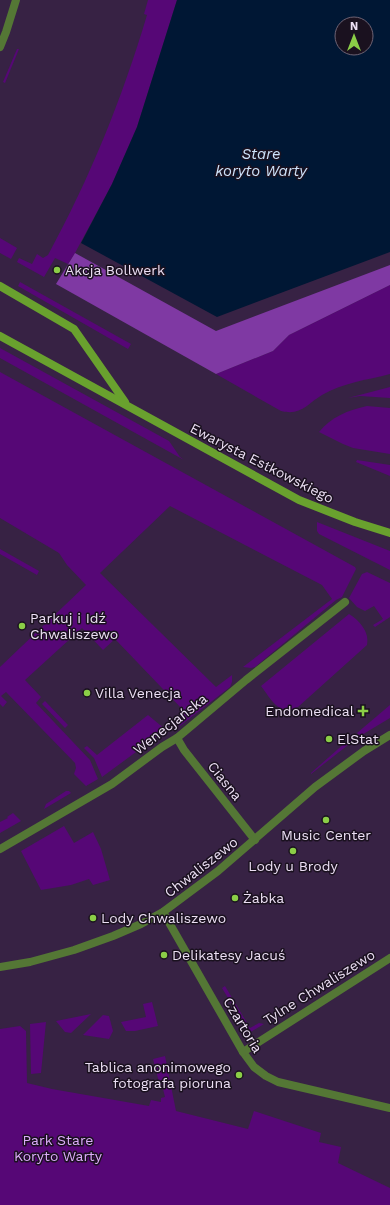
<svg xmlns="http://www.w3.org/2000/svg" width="390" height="1205" viewBox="0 0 390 1205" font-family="'Work Sans',sans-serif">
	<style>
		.green { fill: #560776 }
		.forest { fill: #7f39a3 }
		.water { fill: #001734; fill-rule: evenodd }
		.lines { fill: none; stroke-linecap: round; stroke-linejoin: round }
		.street { stroke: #547735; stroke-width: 8 }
		.secondary { stroke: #69a12e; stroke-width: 8 }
		.poi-dot { fill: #8bce47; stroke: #1a111f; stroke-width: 1.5 }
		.labels { text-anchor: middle; stroke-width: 3; stroke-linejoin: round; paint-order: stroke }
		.poi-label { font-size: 14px; fill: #ecdff4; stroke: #1a111f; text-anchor: start }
		.street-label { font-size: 14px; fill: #ecdff4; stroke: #1a111f }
		.park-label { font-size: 14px; fill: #ddacfb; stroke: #1a111f }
		.water-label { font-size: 15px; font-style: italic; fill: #cee3fb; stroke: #1a111f }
	</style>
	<rect width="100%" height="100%" fill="#372244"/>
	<g class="green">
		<path d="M148 0H177L137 127 112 184 75 253 68 264 55 258 44 277 17 262 19 258 32 264 37 254 43 258 48 255C90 178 122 99 147 15L144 14Z"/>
		<polygon points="17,49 19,49 5,83 3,82"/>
		<polygon points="0,238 17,248 11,259 0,253"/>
		<polygon points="20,282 131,344 128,349 18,286"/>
		<path d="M390 285V374C367 380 342 383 322 395 307 404 301 416 281 411L216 374 273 351 289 335Z"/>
		<polygon points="0,348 169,441 180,457 184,460 0,358"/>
		<polygon points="0,372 355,567 356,569 342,597 336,600 255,667 251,668 243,667 332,599 322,585 170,506 100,573 216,687 232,675 232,682 230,687 180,726 176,720 184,711 115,639 103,650 82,628 25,680 41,697 36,703 90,760 98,779 86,786 74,774 76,768 75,763 6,692 1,696 7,702 3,707 0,704 0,667 86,585 67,565 59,553 0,518"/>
		<polygon points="390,387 390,398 360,396 348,398"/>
		<path d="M367 406 390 408V454L353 448 343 444 319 432C331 417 348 410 367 406Z"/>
		<polygon points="357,460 390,465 390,476 356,462"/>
		<polygon points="317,522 390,551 390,570 319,534 317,531"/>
		<polygon points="0,549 39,571 37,575 0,554"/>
		<polygon points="367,572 390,583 390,617 375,627 373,625 383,619 374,606 365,611 357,607 349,598 362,574"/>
		<path d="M349 614C359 620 370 632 367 645L298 707C279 717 271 699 261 686Z"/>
		<polygon points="45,701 68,725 65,728 42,704"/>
		<polygon points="390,705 390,718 360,736 357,733"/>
		<polygon points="148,715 166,730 102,777 94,758 84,748 87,746 97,755"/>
		<polygon points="354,735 357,738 311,774 311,773"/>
		<polygon points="66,791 69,791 71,793 44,809 46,804"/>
		<polygon points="13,813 21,821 0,833 0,822 8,818 7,817"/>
		<polygon points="64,826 74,843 93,832 101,849 110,880 93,885 89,879 71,885 41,890 21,851"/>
		<polygon points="225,986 250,1028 259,1023 264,1024 249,1033 222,988"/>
		<polygon points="152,1002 158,1026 135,1031 126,1031 121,1022 146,1017 143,1004"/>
		<polygon points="91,1014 71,1033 65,1032 56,1021"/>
		<polygon points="103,1015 109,1016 113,1031 109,1039 83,1035"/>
		<polygon points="46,1022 41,1073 31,1074 30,1024"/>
		<polygon points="20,1026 26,1031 27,1083 52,1089 149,1106 151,1100 161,1102 161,1098 165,1097 162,1085 160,1086 153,1059 165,1056 176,1111 248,1129 254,1111 321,1133 319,1142 341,1147 338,1163 390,1188 390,1205 0,1205 0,1029"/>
	</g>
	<polygon class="forest" points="75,253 216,331 390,265 390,285 289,335 273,351 216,374 56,284"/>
	<path class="water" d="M177 0H390V252L217 317 81 243 112 184 137 127ZM342 24H366V48H342Z"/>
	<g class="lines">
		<g class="street">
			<polyline points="0,47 6,32 16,0"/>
			<polyline points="177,738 184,750 255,840"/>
			<polyline points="0,849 112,784 162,747 177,738 246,680 345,602"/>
			<polyline points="163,912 243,1052 254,1067 266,1076 278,1082 390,1108"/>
			<polyline points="0,967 30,962 74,950 113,936 141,924 163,912 218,871 315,787 364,751 390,735"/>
			<polyline points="243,1052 390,958"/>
		</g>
		<g class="secondary">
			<polyline points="0,286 74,329 125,402"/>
			<polyline points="0,336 299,500 355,522 390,533"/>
		</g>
	</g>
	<g class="poi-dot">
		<circle cx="57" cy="270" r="4"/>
		<circle cx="22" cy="626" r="4"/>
		<circle cx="87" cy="693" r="4"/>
		<path d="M361 705h4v4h4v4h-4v4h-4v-4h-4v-4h4z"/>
		<circle cx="329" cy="739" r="4"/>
		<circle cx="326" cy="820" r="4"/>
		<circle cx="293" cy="851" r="4"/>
		<circle cx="235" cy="898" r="4"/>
		<circle cx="93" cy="918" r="4"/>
		<circle cx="164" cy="955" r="4"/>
		<circle cx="239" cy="1075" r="4"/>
	</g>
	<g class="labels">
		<g class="poi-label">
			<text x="65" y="275">Akcja Bollwerk</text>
			<text x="30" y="623">Parkuj i Idź<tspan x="30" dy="16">Chwaliszewo</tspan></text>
			<text x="95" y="698">Villa Venecja</text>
			<text x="354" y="716" text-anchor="end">Endomedical</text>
			<text x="337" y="744">ElStat</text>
			<text x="326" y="840" text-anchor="middle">Music Center</text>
			<text x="293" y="871" text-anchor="middle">Lody u Brody</text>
			<text x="243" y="903">Żabka</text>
			<text x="101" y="923">Lody Chwaliszewo</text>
			<text x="172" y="960">Delikatesy Jacuś</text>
			<text x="231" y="1072" text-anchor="end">Tablica anonimowego<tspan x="231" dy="16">fotografa pioruna</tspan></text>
		</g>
		<g class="street-label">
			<text transform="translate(262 463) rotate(27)" y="5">Ewarysta Estkowskiego</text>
			<text transform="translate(170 724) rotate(-38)" y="5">Wenecjańska</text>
			<text transform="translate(225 781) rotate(51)" y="5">Ciasna</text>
			<text transform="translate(201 867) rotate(-38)" y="5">Chwaliszewo</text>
			<text transform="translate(319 987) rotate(-32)" y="5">Tylne Chwaliszewo</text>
			<text transform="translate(243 1025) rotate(59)" y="5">Czartoria</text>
		</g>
		<g class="park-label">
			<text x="58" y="1145">Park Stare<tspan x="58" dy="16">Koryto Warty</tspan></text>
		</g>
		<g class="water-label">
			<text x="261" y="159">Stare<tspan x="261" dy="17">koryto Warty</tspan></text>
		</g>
	</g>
	<g transform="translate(354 36)"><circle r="19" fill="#1a111f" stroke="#6e6374"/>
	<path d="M0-3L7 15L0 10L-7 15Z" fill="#8bce47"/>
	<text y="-6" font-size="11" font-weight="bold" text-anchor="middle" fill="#ecdff4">N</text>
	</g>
</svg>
